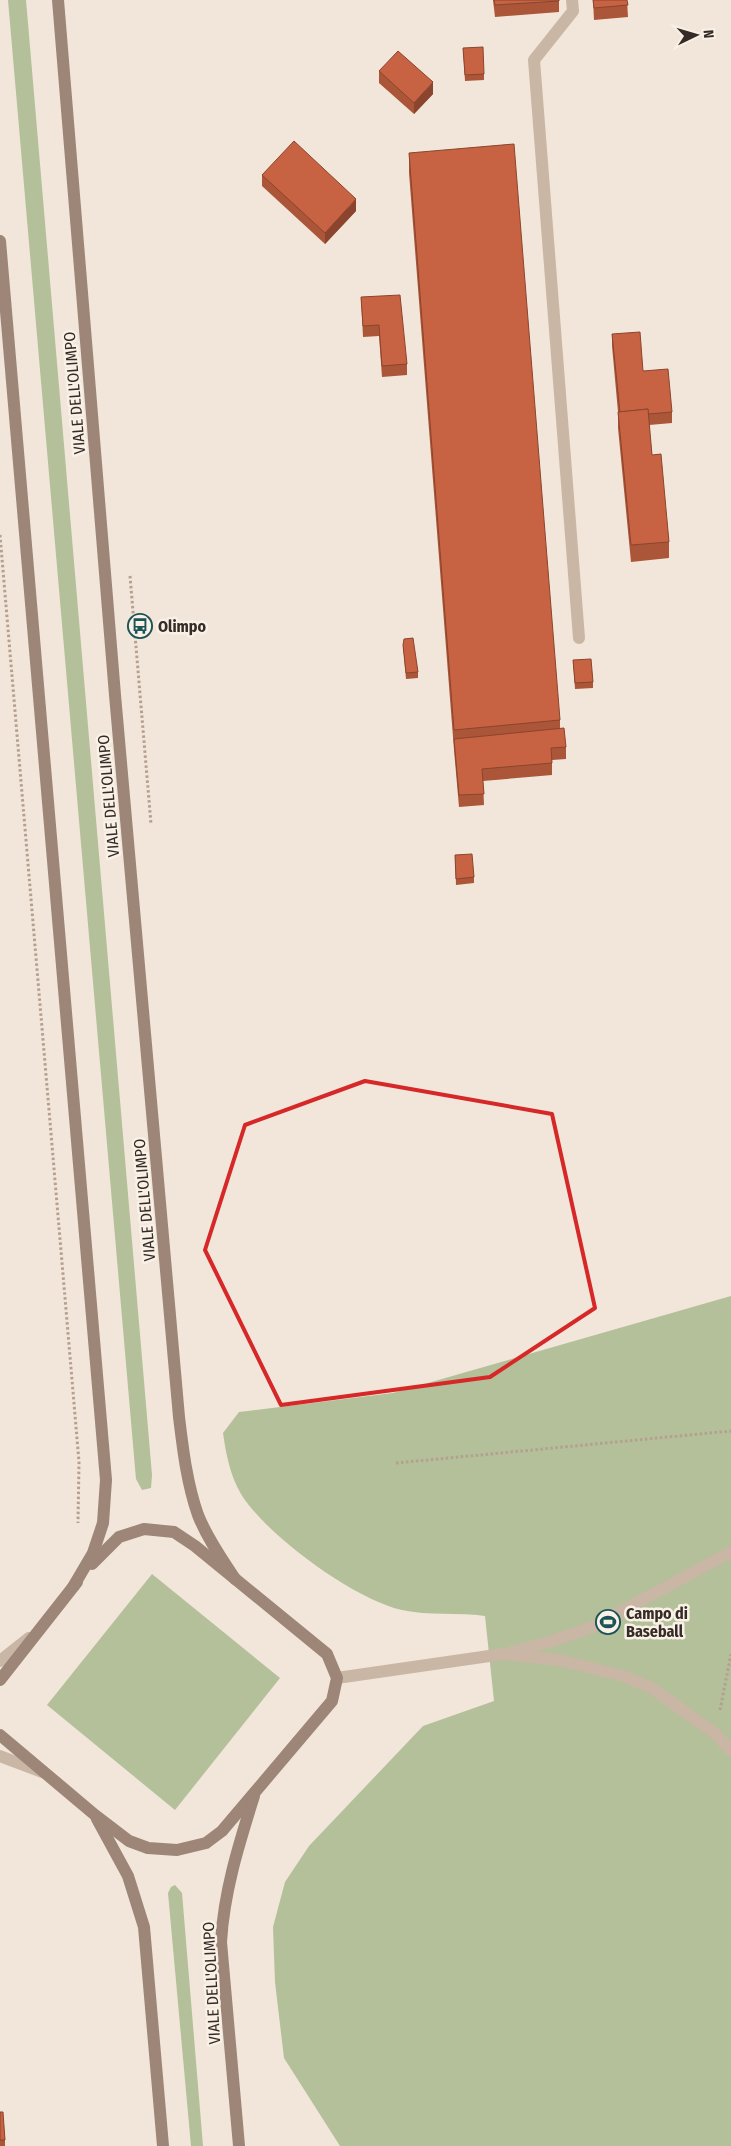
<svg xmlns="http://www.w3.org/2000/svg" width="731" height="2146" viewBox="0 0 731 2146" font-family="'Fira Sans Condensed',sans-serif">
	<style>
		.green { fill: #b3c099 }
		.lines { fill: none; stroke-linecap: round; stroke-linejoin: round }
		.path { stroke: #b5a090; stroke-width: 3; stroke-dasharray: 2.5 2.5; stroke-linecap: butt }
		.lane { stroke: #cab6a5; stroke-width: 12 }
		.street { stroke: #cab6a5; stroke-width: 12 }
		.secondary { stroke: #9d8577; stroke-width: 12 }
		.wall { fill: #ab5539 }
		.shaded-wall { fill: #8b452e }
		.building { fill: #c76342; stroke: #8b452e }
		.marked { fill: none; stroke: #d62828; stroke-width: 4; stroke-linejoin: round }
		.labels { text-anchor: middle; stroke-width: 5; stroke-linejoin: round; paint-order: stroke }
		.street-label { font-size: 16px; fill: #352b27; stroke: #f9f0e6 }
		.poi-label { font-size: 16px; font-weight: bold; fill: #352b27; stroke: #f9f0e6; text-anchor: start }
	</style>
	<rect width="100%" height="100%" fill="#f1e6d9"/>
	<g class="green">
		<polygon points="8,0 26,0 152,1475 151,1488 142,1490 136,1479"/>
		<path d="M731 1296V2146H340L284 2058 275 1982 273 1927 285 1882 309 1846 423 1726 494 1701 485 1616C458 1612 429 1616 402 1610 355 1600 266 1535 241 1494 230 1475 226 1454 223 1433L239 1412 393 1393Z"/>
		<polygon points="152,1574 280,1678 175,1810 47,1705"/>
		<polygon points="175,1885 182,1893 203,2146 191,2146 168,1893 171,1887"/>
	</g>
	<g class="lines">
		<g class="path">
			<polyline points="0,535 79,1462 78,1523"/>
			<polyline points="130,576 151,824"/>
			<polyline points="396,1463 731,1431"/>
			<polyline points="720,1710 731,1654"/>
		</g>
		<g class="lane">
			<polyline points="572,0 573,11 534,60 579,638"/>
			<polyline points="512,1652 549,1642 592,1627 731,1552"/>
			<polyline points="337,1678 503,1654 559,1660 623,1676 650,1687 716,1734 731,1751"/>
		</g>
		<g class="street">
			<polyline points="0,1661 29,1638"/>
			<polyline points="0,1756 42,1772"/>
		</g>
		<g class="secondary">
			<path d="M58 0 115 695 179 1417C183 1450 187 1484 198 1515 207 1538 222 1559 235 1579"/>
			<polyline points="0,241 106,1480 103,1523 93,1553 73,1587"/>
			<polyline points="0,1680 77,1582"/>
			<polyline points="0,1735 95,1815 129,1841 148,1848 177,1850 206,1843 222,1831 332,1701 337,1678 327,1654 195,1546 174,1532 144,1529 119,1537 92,1564"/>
			<polyline points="97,1819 128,1876 144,1927 163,2146"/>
			<path d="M239 2146 221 1942C224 1891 239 1844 254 1796"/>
		</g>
	</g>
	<g class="wall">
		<polygon points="493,0 559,0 559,12 495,17"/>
		<polygon points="593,0 627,0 628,17 594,20"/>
		<polygon points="463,48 484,74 484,80 465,81"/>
		<polygon points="379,71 433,94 414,114 379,83"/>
		<polygon points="409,153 560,720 560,728 566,747 566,759 552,760 552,775 483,781 484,805 459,807 454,750 409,173"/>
		<polygon points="262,175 356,211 325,244 262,186"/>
		<polygon points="361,297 407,364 407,375 382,377 379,336 363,337"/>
		<polygon points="612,334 643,371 672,412 672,423 649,425 652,455 669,542 669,558 631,562 618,428 618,412 612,346"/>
		<polygon points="403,645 418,672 418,678 406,679"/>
		<polygon points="573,660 593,682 593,688 575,689"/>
		<polygon points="455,855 474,877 474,883 456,885"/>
		<polygon points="0,2112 5,2140 5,2146 0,2146"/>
	</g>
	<g class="shaded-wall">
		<polygon points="433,82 433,94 414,114 414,103"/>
		<polygon points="356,199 356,211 325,244 325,233"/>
	</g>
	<g class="building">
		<polygon points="494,0 559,0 559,1 495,5"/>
		<polygon points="593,0 627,0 628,5 594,8"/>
		<polygon points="483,47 484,74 465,75 463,48"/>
		<polygon points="398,51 433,82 414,103 379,71"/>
		<polygon points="294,141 356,199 325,233 262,175"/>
		<polygon points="514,144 560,720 454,730 409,153"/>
		<polygon points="400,295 407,364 382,366 379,325 363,326 361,297"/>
		<polygon points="640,332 643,371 668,369 672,412 648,414 648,409 620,412 612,334"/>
		<polygon points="648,409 652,455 661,454 669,542 631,545 618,412"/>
		<polygon points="413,638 418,672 406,673 403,645 404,639"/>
		<polygon points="591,659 593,682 575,683 573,660"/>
		<polygon points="564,728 566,747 551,748 552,763 482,769 484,794 459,795 454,739"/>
		<polygon points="472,854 474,877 456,879 455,855"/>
		<polygon points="0,2112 3,2112 5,2140 0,2140"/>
	</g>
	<path class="marked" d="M365 1081 552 1114 595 1308 490 1377 281 1405 205 1250 245 1125Z"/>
	<defs>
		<symbol id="bus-ring" viewBox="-11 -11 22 22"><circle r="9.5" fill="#f9f0e6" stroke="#1c5357" stroke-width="1.5"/><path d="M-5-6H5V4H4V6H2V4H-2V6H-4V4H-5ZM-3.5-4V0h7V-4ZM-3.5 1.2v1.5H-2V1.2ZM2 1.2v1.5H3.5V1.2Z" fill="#1c5357"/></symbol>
		<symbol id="stadium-ring" viewBox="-11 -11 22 22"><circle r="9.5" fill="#f9f0e6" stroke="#1c5357" stroke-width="1.5"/><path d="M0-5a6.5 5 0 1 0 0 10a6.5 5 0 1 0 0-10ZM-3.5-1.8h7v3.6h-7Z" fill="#1c5357"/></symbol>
	</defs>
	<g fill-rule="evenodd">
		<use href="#bus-ring" x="126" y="612" width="28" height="28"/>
		<use href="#stadium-ring" x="594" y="1608" width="28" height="28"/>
	</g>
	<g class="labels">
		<g class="street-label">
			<text transform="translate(74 393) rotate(-95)" y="6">VIALE DELL'OLIMPO</text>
			<text transform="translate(108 796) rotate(-95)" y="6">VIALE DELL'OLIMPO</text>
			<text transform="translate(144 1200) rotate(-95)" y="6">VIALE DELL'OLIMPO</text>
			<text transform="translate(211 1983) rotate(-93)" y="6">VIALE DELL'OLIMPO</text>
		</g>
		<g class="poi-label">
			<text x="158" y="632">Olimpo</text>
			<text x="626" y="1619">Campo di<tspan x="626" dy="18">Baseball</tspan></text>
		</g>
	</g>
	<g transform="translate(696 35) rotate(85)" stroke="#f9f0e6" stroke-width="4" paint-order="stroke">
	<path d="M0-4L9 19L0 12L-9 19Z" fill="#352b27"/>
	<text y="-8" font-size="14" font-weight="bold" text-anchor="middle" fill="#352b27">N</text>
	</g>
</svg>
